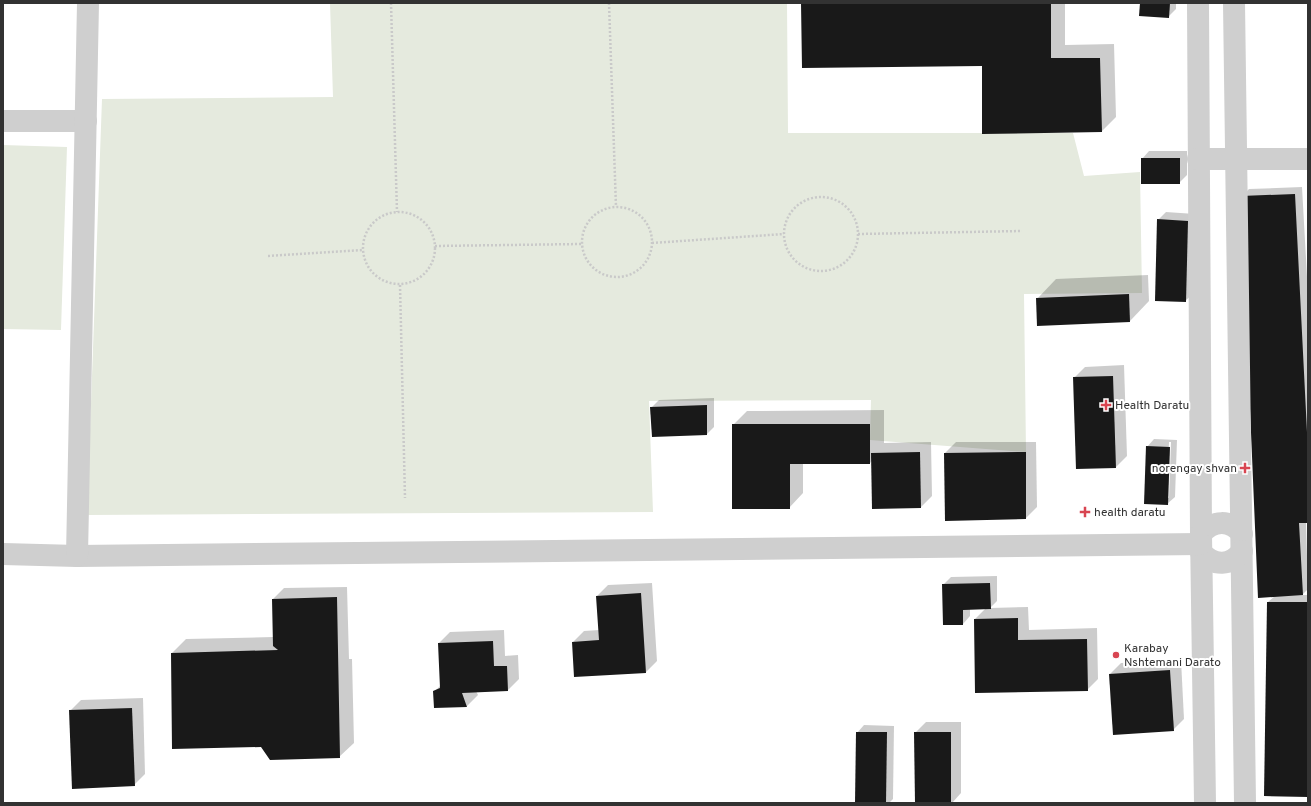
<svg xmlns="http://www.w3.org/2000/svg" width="1311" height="806" viewBox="0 0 1311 806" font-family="Overpass,sans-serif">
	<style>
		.green { fill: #e5eade }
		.shadow { fill: #0003; fill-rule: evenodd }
		.building { fill: #191919 }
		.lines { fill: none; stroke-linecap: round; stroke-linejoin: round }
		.path { stroke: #c9c9c9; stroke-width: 2.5; stroke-dasharray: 2 2; stroke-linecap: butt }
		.minor { stroke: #cfcfcf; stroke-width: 22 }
		.poi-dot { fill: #d84551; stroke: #fff; stroke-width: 1.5 }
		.labels { text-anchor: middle; stroke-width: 4; stroke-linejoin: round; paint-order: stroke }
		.poi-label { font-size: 12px; fill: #323232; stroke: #fff; text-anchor: start }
	</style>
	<rect width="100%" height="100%" fill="#fff"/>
	<g class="green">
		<polygon points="330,3 787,3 788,133 1073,133 1084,176 1140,172 1142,293 1024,294 1026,452 870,440 871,400 649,401 653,512 87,515 102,99 333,97"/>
		<polygon points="3,145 67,147 61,330 3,329"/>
	</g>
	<g class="shadow">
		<polygon points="802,3 1065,3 1065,45 1114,44 1116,117 1102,131 983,65"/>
		<polygon points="1141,3 1176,3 1176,9 1168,17"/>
		<polygon points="1149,151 1187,151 1187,175 1179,183 1142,159"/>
		<polygon points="1302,187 1308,294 1308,522 1306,522 1308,589 1302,595 1308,595 1308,796 1268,602 1275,596 1242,196 1249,189"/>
		<polygon points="1166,212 1195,214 1193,294 1185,301 1158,220"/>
		<polygon points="1148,275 1149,301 1130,321 1038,325 1037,299 1056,279"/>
		<polygon points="1124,365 1127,456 1116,467 1074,378 1085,367"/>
		<polygon points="714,398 714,427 707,434 651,408 659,400"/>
		<polygon points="884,410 884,443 931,442 932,496 921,507 873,460 870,463 803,463 803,493 789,508 733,425 747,411"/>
		<path d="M1154 439 1177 440 1175 497 1167 504 1147 447ZM1169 442H1171L1169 498H1167Z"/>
		<polygon points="956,442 1036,442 1037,507 1026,518 945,453"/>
		<polygon points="997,576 997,601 990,608 1028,607 1029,630 1097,628 1098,679 1087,690 975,619 986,608 970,609 970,616 963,624 943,585 951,577"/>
		<polygon points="652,583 657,661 646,672 573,642 584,631 599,630 597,596 608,585"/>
		<polygon points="347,587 349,659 352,659 354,743 339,757 262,746 172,653 186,639 273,637 273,599 284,588"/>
		<polygon points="504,630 505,656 518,655 519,679 508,690 476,691 478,695 467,706 435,707 434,692 441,685 439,643 450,632"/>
		<polygon points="1181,660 1184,719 1173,730 1110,674 1121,663"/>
		<polygon points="143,698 145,774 134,785 70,711 81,700"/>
		<polygon points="926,722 961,722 961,793 952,803 916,803 915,733"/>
		<polygon points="864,725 894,726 893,799 889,803 856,803 857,733"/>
	</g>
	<g class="building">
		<polygon points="801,3 1051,3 1051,58 1100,58 1102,132 982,134 982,66 802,68"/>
		<polygon points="1140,3 1170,3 1169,18 1139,16"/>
		<rect x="1141" y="158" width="39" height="26"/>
		<polygon points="1295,194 1307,432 1308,523 1299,523 1303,595 1258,598 1241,196"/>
		<polygon points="1157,219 1188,221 1186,302 1155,301"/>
		<polygon points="1129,294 1130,322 1037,326 1036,298"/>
		<polygon points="1113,376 1116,468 1076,469 1073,377"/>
		<polygon points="707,405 707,435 652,437 650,407"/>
		<polygon points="732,424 870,424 870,464 790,464 790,509 732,509"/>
		<polygon points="1146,446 1170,447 1168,505 1144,504"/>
		<polygon points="920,452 921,508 872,509 871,453"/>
		<polygon points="1026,452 1026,519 945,521 944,453"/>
		<polygon points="990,583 991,609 963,610 963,625 943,625 942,584"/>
		<polygon points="641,593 646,673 574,677 572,642 599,640 596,596"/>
		<polygon points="337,597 340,758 270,760 261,747 172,749 171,653 278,650 273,646 272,599"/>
		<polygon points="1267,602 1308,602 1308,797 1264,796"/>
		<polygon points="1018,618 1018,640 1087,639 1088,691 975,693 974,619"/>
		<polygon points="493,641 494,666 507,666 508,691 462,693 467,707 434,708 433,691 440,688 438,643"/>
		<polygon points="1170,670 1174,731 1113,735 1109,674"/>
		<polygon points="132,708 135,786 72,789 69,710"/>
		<polygon points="856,732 887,732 886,803 855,803"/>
		<polygon points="914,732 951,732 951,803 915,803"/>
	</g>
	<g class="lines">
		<g class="path">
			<polyline points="391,3 397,212"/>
			<polyline points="609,3 616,207"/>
			<circle cx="821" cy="234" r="37"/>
			<circle cx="617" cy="242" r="35"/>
			<circle cx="399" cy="248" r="36"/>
			<polyline points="858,234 1022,231"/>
			<polyline points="652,243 784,234"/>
			<polyline points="435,246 582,244"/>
			<polyline points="268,256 363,250"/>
			<polyline points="400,285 405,498"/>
		</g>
		<g class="minor">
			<polyline points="1198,3 1201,534 1205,803"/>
			<polyline points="1234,3 1245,803"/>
			<polyline points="3,121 86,121"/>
			<polyline points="1198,159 1308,159"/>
			<path d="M1201 534C1213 520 1230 519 1242 534"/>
			<path d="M1201 552C1214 567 1231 566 1242 551"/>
			<polyline points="3,554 77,556 1201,544"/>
			<polyline points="77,556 88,3"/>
		</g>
	</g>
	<g class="poi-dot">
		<path d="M1104 399h4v4h4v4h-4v4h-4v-4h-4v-4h4z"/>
		<path d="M1243 462h4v4h4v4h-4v4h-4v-4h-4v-4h4z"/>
		<path d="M1083 506h4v4h4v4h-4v4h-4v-4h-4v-4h4z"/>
		<circle cx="1116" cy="655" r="4"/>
	</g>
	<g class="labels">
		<g class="poi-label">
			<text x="1115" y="409">Health Daratu</text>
			<text x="1237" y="472" text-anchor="end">norengay shvan</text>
			<text x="1094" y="516">health daratu</text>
			<text x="1124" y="652">Karabay<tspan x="1124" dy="14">Nshtemani Darato</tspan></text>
		</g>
	</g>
	<rect width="1311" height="806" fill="none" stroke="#323232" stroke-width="8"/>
</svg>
